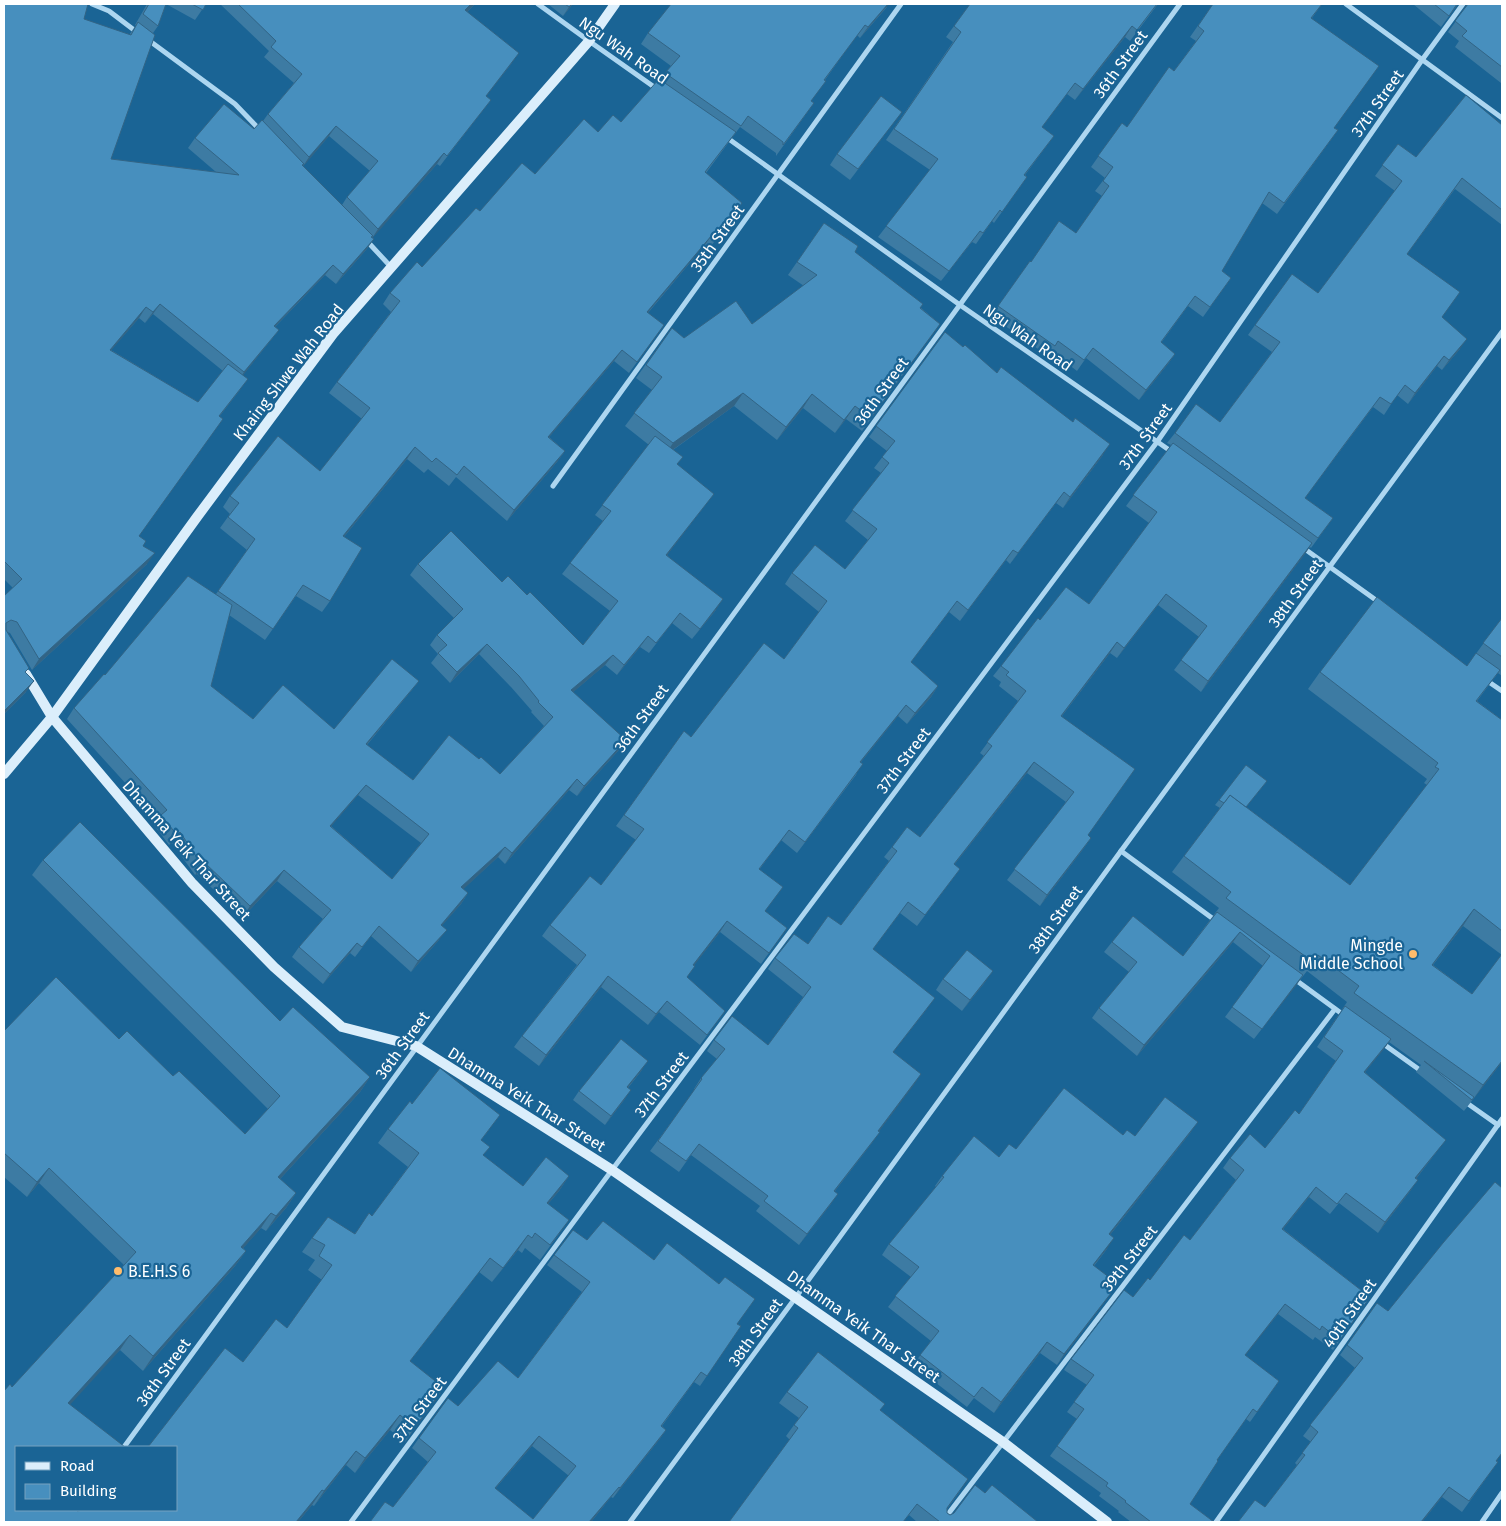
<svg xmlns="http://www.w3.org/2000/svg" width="1506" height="1526" viewBox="0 0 1506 1526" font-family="'Fira Sans',sans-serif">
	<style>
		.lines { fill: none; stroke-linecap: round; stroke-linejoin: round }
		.street { stroke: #add6f0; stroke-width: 5 }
		.secondary { stroke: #dbeefb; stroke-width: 10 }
		.wall { fill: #3d7ba3; fill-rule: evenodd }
		.shaded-wall { fill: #326485 }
		.building { fill: #478fbe; stroke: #326485; fill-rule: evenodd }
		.poi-dot { fill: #ffbc6c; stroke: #1a6495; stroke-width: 2 }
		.labels { text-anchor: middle; stroke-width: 4.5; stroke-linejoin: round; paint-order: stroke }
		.street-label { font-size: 16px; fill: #fff; stroke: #1a6495 }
		.poi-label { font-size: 16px; fill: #fff; stroke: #1a6495; text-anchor: end }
	</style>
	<rect width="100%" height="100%" fill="#1a6495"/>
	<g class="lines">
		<g class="street">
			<polyline points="92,4 109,11 138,33"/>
			<polyline points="538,4 589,41 657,89"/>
			<polyline points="1346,4 1502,118"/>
			<polyline points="147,39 235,104 261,131"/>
			<polyline points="726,137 960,305 1172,452"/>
			<polyline points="366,240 392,268"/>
			<polyline points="553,486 901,4"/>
			<polyline points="1302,547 1380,603"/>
			<polyline points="1486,680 1502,691"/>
			<polyline points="1121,851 1216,921"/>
			<polyline points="1293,978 1345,1016"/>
			<polyline points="1382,1043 1424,1073"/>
			<polyline points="1464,1101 1498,1125"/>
			<polyline points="124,1447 1180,4"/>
			<polyline points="69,1522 78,1510"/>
			<polyline points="351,1522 612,1170 1157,442 1422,60 1463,4"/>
			<polyline points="630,1522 796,1297 1121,851 1502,332"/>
			<polyline points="942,1522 1335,1009"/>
			<polyline points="1216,1522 1502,1119"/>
			<polyline points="1482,1522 1502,1493"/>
		</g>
		<g class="secondary">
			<polyline points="26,674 52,717 192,883 274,967 342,1027 416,1046 612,1170 1003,1442 1107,1522"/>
			<polyline points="4,774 52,717 197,517 333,334 589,41 615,4"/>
		</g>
	</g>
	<g class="wall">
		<path d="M4 4 84 19 129 35 136 25H135L147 4H166L158 26 153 33 111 159 216 172 188 148 195 138 254 129 263 121 268 114 294 83 264 57 269 51 220 4H475L467 12 512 63 486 96 491 100 483 110 440 166 437 164 372 238 374 239 366 250 336 284 325 275 275 327 279 330 243 375 240 390 219 417 139 536 143 546 147 564 32 670 10 633 7 632 25 673 26 692 4 714V596L13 588 4 579ZM329 136 370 171 347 197 342 205 303 166ZM153 314 223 371 198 402 111 350 139 318 145 323Z"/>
		<polygon points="166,4 206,4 195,20"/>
		<polygon points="548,4 573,4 563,16"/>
		<polygon points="970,4 1158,4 1130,41 1125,37 1075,100 1067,94 1042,127 1054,136 1025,175 1027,177 994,223 992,221 976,244 972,242 941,281 878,237 930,170 886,140 953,42 946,37"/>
		<polygon points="1213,4 1322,4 1312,18 1334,128 1338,130 1277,214 1262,203 1222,271 1231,278 1203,317 1188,306 1161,343 1175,354 1168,364 1139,400 1086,358 1077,371 1051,351 1048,356 991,316 1030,261 1031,262 1076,233 1102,196 1095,191 1105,178 1091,167 1122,123 1127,127 1174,71 1196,41 1190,37"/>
		<polygon points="1413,4 1458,4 1441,27"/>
		<polygon points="1467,4 1502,4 1502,82 1501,83 1455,47 1459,41 1448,32 1467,6"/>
		<path d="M887 7 860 38 857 35 825 80 811 101 814 103 776 156V153L740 127 706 173 742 203 709 249 704 246 648 313 664 325 629 373 614 361 549 437 565 451 557 462 507 521 456 477 449 486 428 469 424 473 407 459 344 537 330 601 322 612 296 596 265 640 229 615 211 686 253 719 334 729 419 681 411 691 367 745 413 780 479 759 500 774 544 726 531 712 532 711 511 687 479 654 450 683 431 663 438 654 430 645 437 635 454 618 410 575 418 564 502 582 527 595 583 645 610 611 562 574 603 521 595 515 649 445 625 426 652 390 636 378 672 328 684 338 752 324 804 286 788 275 824 223 855 252 940 324 862 431 846 419 835 433 803 408 777 440 734 406 673 450 677 465 706 504 667 555 716 610 692 639 672 623 649 653 640 647 617 675 605 665 573 692 619 750 577 796 569 790 505 864 498 857 463 889 468 893 461 904 442 925 439 940 411 972 371 936 355 957 350 953 323 984 292 957 299 947 323 919 277 881 243 917 197 874 195 875 172 843 169 845 154 825 158 819 67 719 74 708 105 675 216 594 247 550 220 528 230 514 223 507 230 496 320 471 362 419 329 393 337 382 391 312 383 304 390 293 422 267 480 211 535 174 598 132 621 122 660 80 671 66 641 44 648 33ZM358 795 421 843 392 879 331 826Z"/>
		<polygon points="894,122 850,180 830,165 837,154"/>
		<polygon points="1502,125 1502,225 1455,189 1407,254 1460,349 1442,370 1437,366 1408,404 1397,395 1384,415 1373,407 1337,455 1305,498 1333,518 1311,548 1310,547 1201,692 1174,670 1199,637 1158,605 1117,658 1110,653 1062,716 1088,835 1091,838 1084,848 1040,906 1007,880 1066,802 1027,773 954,865 960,869 917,926 900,913 873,949 927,1009 893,1052 921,1074 879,1131 872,1143 835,1191 831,1204 799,1245 756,1211 760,1206 691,1155 679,1172 650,1151 695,1090 694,1089 701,1078 717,1059 707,1051 714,1040 768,1045 803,997 768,969 775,958 808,944 841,925 889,861 884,857 892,847 920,837 984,756 980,753 1018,701 999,686 1001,682 993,676 1001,666 1040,620 1089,604 1149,523 1126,506 1171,445 1167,443 1175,433 1220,422 1272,352 1248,335 1255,325 1318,293 1395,191 1375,176 1398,144 1416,157"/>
		<polygon points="945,332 963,347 1103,455 1063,508 1056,503 1010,564 1006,560 960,621 949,612 911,662 938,686 931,697 907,724 898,716 861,762 856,775 797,853 781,840 759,870 765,911 787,928 761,964 720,932 694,965 687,977 725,1011 700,1045 659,1012 648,1025 601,987 539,1066 514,1047 522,1036 577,965 542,936 550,925 601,885 636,840 616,826 684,731 691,737 784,659 819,612 785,584 792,573 845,569 868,540 845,521 881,473 874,468 887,451 869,437"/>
		<path d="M1502 618V676L1498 673 1477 701 1502 720V1062L1464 1111 1416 1072 1421 1065 1389 1042 1365 1072 1438 1150 1416 1179 1411 1190 1378 1233 1339 1203 1330 1214 1309 1197 1283 1229 1370 1297 1333 1350 1315 1337 1313 1340 1278 1314 1245 1355 1279 1381 1250 1422 1246 1419 1217 1460 1190 1504 1214 1522H1131L1118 1512 1119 1511 1099 1496 1101 1493 1050 1456 1077 1419 1067 1412 1087 1385 1064 1370 1071 1359 1190 1240 1236 1180 1223 1168 1230 1158 1265 1148 1299 1114 1336 1061 1317 1047 1347 1002 1307 971 1254 1039 1225 1017 1263 966 1233 942 1137 1056 1092 1018 1099 1008 1129 972 1104 952 1112 942 1183 956 1219 908 1172 872 1220 808 1215 805 1219 800 1267 781 1246 807 1350 885 1427 785 1424 783 1427 779 1308 689 1320 672 1467 666ZM1463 926 1502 955 1472 994 1433 965Z"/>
		<polygon points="43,860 280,1021 370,1077 360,1092 280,1179 296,1193 286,1208 266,1231 261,1228 243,1248 246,1251 235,1266 143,1371 120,1350 16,1447 77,1511 82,1510 176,1510 243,1362 287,1328 322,1280 308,1270 315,1260 302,1252 312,1238 354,1234 372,1216 408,1167 378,1143 388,1129 412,1104 489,1130 481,1140 484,1156 523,1186 569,1176 559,1191 548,1204 569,1220 540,1260 525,1248 522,1253 518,1250 492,1282 479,1272 410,1361 444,1388 405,1442 390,1430 355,1473 346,1465 314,1506 312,1505 298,1522 4,1522 12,1387 124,1265 39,1183 27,1197 4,1177 4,1031 119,1039 173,1076 245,1134 268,1109 32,875"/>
		<polygon points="943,979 986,981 962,1011 936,990"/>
		<polygon points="642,1070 628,1088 625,1099 605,1125 573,1100 579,1091"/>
		<polygon points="1191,1132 1110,1235 1107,1249 1094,1266 1118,1284 1057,1365 1040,1353 994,1413 974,1398 967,1407 913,1365 931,1341 888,1307 911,1277 882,1255 889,1244 936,1187 935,1186 942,1176 999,1157 1016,1149 1123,1135 1135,1136"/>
		<path d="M573 1230 587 1240 741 1326 700 1386 694 1382 662 1426 666 1430 659 1440 613 1498 611 1497 591 1522H370L393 1507 428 1462 412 1448 419 1438 458 1406 518 1378 582 1292 547 1265ZM532 1446 569 1476 533 1519 495 1489Z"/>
		<polygon points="1377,1303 1498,1462 1462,1512 1442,1497 1422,1522 1238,1522 1265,1507 1297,1465 1295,1463 1311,1442 1303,1436 1355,1368 1340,1355"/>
		<polygon points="787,1392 880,1411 960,1491 947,1509 947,1513 950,1515 954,1513 985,1493 1038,1522 917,1522 909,1515 903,1522 729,1522 790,1440 786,1436 799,1418 779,1403"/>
	</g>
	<g class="shaded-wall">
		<polygon points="471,4 475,4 458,21 465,10"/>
		<polygon points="572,4 573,4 563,16 569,7"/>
		<polygon points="888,4 889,4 860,38 868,27"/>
		<polygon points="1132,26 1125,37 1075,100 1083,89"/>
		<polygon points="519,53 512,63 479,106 486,96"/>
		<polygon points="336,126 329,136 302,168 309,157"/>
		<polygon points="444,153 437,164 371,240 378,229"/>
		<polygon points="712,235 704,246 639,323 647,312"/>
		<polygon points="374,239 366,250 336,284 343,274"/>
		<polygon points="333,265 325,275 266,336 274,326"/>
		<polygon points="160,304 153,314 145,323 153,312"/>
		<polygon points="146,307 139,318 103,360 110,350"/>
		<polygon points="279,330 271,340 237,383 244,372"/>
		<polygon points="1467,339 1460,349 1442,370 1449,360"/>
		<polygon points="622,350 614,361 540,448 548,437"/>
		<polygon points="1175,354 1168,364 1139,400 1146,390"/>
		<polygon points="1444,356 1437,366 1408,404 1415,393"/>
		<polygon points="248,379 240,390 211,427 219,416"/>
		<polygon points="743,393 734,406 664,456 673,443"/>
		<polygon points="812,394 803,408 777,440 786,427"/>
		<polygon points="855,406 846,419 835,433 844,420"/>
		<polygon points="1110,444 1103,455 1063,508 1070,497"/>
		<polygon points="415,447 407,459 335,548 343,536"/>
		<polygon points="565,451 557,462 507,521 514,510"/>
		<polygon points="1064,492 1056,503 1010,564 1018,553"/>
		<polygon points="714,494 706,504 659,566 666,555"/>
		<polygon points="1312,543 1305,554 1201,692 1208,681"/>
		<polygon points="1013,550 1006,560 960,621 968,610"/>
		<polygon points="155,553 147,564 32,670 39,659"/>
		<polygon points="1166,594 1158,605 1117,658 1124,648"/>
		<polygon points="723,599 716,610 692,639 700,629"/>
		<polygon points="648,636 640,647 617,675 624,665"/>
		<polygon points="1117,642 1110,653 1054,726 1061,716"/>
		<polygon points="487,644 479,654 450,683 457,672"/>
		<polygon points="613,655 605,665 564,700 571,690"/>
		<polygon points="34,681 26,692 4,714 4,711"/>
		<polygon points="419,681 411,691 359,754 366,744"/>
		<polygon points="938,686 931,697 907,724 915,713"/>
		<polygon points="906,705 898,716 853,772 860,762"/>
		<polygon points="626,740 619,750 577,796 584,786"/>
		<polygon points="1034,762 1027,773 946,875 954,864"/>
		<polygon points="577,779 569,790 505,864 512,853"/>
		<polygon points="366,785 358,795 323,836 330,826"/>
		<polygon points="180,832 172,843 169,845 177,835"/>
		<polygon points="1091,838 1084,848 1040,906 1047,895"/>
		<polygon points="505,847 498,857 454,898 461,887"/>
		<polygon points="205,863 197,874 195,875 202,865"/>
		<polygon points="284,870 277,881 243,917 250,906"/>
		<polygon points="468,893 461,904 434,935 441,925"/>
		<polygon points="1474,909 1463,926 1420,981"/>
		<polygon points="727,921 720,932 686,976 693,965"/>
		<polygon points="447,930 439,940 411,972 418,961"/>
		<polygon points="1240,932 1233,942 1137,1056 1144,1045"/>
		<polygon points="357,943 350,953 323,984 330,974"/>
		<polygon points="993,971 986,981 962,1011 970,1000"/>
		<polygon points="1303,975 1296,986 1254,1039 1262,1029"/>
		<polygon points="608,976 601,987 539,1066 546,1055"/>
		<polygon points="935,998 927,1009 885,1063 893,1052"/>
		<polygon points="667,1001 659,1012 648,1025 656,1014"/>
		<polygon points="1391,1039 1384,1049 1357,1082 1364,1072"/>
		<polygon points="648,1061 642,1070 621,1096 627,1087"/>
		<polygon points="1502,1061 1502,1062 1472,1101 1483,1085"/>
		<polygon points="921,1074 914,1085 871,1142 878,1131"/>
		<polygon points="370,1077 360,1092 268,1192 278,1177"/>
		<polygon points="631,1090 625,1099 605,1125 611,1116"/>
		<polygon points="1198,1122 1191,1132 1102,1245 1109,1234"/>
		<polygon points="880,1132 872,1143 827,1201 834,1191"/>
		<polygon points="1446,1140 1438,1150 1408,1189 1415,1178"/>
		<polygon points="49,1168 39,1183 27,1197 37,1182"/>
		<polygon points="569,1176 559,1191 536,1218 547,1203"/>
		<polygon points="1418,1180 1411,1190 1378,1233 1385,1222"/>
		<polygon points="1316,1187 1309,1197 1275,1239 1282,1229"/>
		<polygon points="296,1193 286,1208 266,1231 276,1216"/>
		<polygon points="838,1194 831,1204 799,1245 807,1234"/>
		<polygon points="271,1213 261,1228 231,1262 241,1247"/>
		<polygon points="528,1235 518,1250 492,1282 503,1268"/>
		<polygon points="1114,1238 1107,1249 1086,1275 1093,1265"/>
		<polygon points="246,1251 235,1266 143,1371 153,1356"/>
		<polygon points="1118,1284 1110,1295 1057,1365 1064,1354"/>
		<polygon points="1285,1304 1278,1314 1238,1365 1245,1355"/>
		<polygon points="130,1335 120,1350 58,1418 68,1403"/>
		<polygon points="1047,1342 1040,1353 994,1413 1001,1402"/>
		<polygon points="444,1388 434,1403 405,1442 415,1427"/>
		<polygon points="400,1415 390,1430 355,1473 365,1458"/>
		<polygon points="666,1430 659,1440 613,1498 620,1488"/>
		<polygon points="539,1436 532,1446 487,1498 495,1488"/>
		<polygon points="356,1451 346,1465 314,1506 324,1491"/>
		<polygon points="619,1487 591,1522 589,1522"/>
		<polygon points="1449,1487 1442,1497 1422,1522 1421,1522"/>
		<polygon points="322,1490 312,1505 298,1522 296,1522"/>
	</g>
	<g class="building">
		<polygon points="4,4 88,4 84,19 131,35 138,22 155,35 111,159 239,175 195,138 224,104 254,129 262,120 304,164 302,165 373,236 371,237 374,239 343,274 333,265 274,326 279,330 244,372 160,304 153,312 146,307 110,350 198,402 228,364 248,379 219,416 223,419 139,536 146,541 143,546 155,553 39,659 17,622 11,620 6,623 6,630 29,668 25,672 34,681 4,711 4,596 22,579 4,561"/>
		<polygon points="149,4 166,4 158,26 143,14"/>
		<polygon points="192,4 206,4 203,10"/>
		<polygon points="238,4 471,4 465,10 519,53 486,96 491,100 447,156 444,153 378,229 347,197 378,161 336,126 309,157 268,114 302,74 271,47 276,41"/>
		<polygon points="565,4 572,4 569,7"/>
		<polygon points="671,4 888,4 868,27 865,25 824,80 826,81 811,101 814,103 783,145 783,142 748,116 741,126 665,73 680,56 648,33"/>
		<polygon points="970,4 1157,4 1137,30 1132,26 1083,89 1075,83 1042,127 1054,136 1024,175 1027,177 1002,212 1000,210 983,233 980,231 949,271 886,226 938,159 894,129 961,32 954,26"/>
		<polygon points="1213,4 1322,4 1311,18 1379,66 1334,128 1338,130 1284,203 1269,192 1222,271 1231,278 1210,307 1195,296 1161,342 1175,354 1146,390 1093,348 1084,360 1058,341 1055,346 998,306 1030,261 1031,262 1059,221 1076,233 1109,186 1103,181 1113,167 1098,156 1122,123 1127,127 1169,67 1174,71 1204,31 1198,26"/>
		<polygon points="1434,4 1457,4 1449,16"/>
		<polygon points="1468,4 1502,4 1502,67 1462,36 1467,31 1455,21"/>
		<polygon points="659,79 736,132 705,172 742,203 717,238 712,235 647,312 664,325 637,362 622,350 548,437 565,451 514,510 464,466 457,475 436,458 432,462 415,447 343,536 362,548 330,601 303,585 273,629 218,591 255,539 228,517 239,503 230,496 278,436 320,471 370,408 337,382 400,301 390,293 417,262 422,267 476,208 480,211 522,163 535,174 584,119 598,132 613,115 621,122"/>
		<polygon points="1466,95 1502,125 1502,210 1462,178 1407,254 1460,292 1442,317 1467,339 1449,360 1444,356 1415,393 1405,385 1391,404 1380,397 1344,445 1305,498 1333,518 1318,538 1175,433 1196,404 1220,422 1280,342 1255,325 1292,274 1318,293 1402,181 1382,165 1398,144 1416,157"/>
		<polygon points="881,96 902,112 858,169 837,154"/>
		<polygon points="824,223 858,246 855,252 923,304 920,308 940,324 871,418 855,406 844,420 812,394 786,427 743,393 673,443 634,413 662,377 646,365 672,328 684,338 736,301 752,324 817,275 797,262"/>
		<polygon points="945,332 963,347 965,345 997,373 1001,367 1073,422 1075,418 1110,444 1070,497 1064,492 1018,553 1013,550 968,610 957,601 911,662 938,686 915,713 906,705 860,762 863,764 805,842 789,830 759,869 783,887 765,911 787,928 769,953 727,921 693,965 695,966 687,977 725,1011 707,1035 667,1001 656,1014 608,976 546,1055 522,1036 586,955 550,925 590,876 601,885 644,829 624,815 684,731 691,737 764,643 784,659 827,601 792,573 815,545 845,569 877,529 852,510 889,463 882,457 895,441 876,426"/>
		<path d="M655 436 683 457 677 464 714 494 666 555 723 599 700 629 680 613 656 643 648 636 624 665 613 655 571 690 626 740 584 786 577 779 512 853 505 847 461 887 468 893 441 925 447 930 418 961 379 926 362 947 357 943 330 974 299 947 331 910 284 870 250 906 205 863 202 865 180 832 177 835 161 815 167 810 74 708 104 674 105 675 188 576 232 605 211 686 253 719 283 685 334 729 392 659 419 681 366 744 413 780 449 735 479 759 481 757 500 774 553 717 538 702 539 701 519 676 487 644 457 672 438 653 447 645 437 635 463 609 418 564 451 531 502 582 508 576 527 595 530 592 583 645 618 601 570 563 611 511 602 505ZM366 785 429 834 392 879 330 826Z"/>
		<polygon points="1173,443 1312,543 1208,681 1181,660 1207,626 1166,594 1124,648 1117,642 1061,716 1135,769 1088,835 1091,838 1047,895 1014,869 1074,792 1034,762 954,864 960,869 925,915 908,902 873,949 935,998 893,1052 921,1074 878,1131 880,1132 834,1191 838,1194 807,1234 764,1201 768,1196 699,1144 686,1161 658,1141 702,1079 701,1078 725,1049 714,1040 732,1016 768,1045 811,987 775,958 794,934 808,944 828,916 841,925 897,851 892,847 907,827 920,837 992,746 987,742 1026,691 1006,675 1009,672 1001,666 1038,618 1040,620 1066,587 1089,604 1157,512 1133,495"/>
		<polygon points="1377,597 1467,666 1476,653 1500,670 1476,701 1502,720 1502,931 1474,909 1432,965 1472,994 1502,954 1502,1061 1483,1085 1354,993 1359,986 1318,955 1313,962 1226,898 1231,892 1184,856 1230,795 1350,885 1439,769 1435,767 1438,763 1320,672"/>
		<polygon points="1502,618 1502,657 1483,643"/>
		<polygon points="1246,765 1267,781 1246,807 1230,795 1224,803 1219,800"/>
		<polygon points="80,822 280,1021 293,1007 370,1077 278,1177 296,1193 276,1216 271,1213 241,1247 246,1251 153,1356 130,1335 68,1403 125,1447 16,1447 16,1510 76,1510 77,1511 83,1510 176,1510 176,1447 148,1447 225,1348 243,1362 276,1319 287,1328 332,1265 319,1256 325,1245 312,1238 328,1217 355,1234 369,1213 372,1216 419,1153 388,1129 410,1101 412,1104 440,1068 500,1115 481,1140 490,1147 483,1155 523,1186 546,1157 569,1176 547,1203 569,1220 550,1245 535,1233 532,1238 528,1235 503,1268 490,1258 410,1361 444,1388 415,1427 400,1415 365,1458 356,1451 324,1491 322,1490 296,1522 4,1522 4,1391 10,1384 12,1387 136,1252 49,1168 37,1182 4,1153 4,1031 56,977 119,1039 127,1031 173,1076 179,1071 245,1134 280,1096 43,860"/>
		<polygon points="1217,912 1303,975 1262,1029 1232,1007 1270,956 1240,932 1144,1045 1099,1008 1137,962 1112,942 1133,916 1183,956"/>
		<polygon points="967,950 993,971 970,1000 943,979"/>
		<polygon points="1345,1006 1391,1039 1364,1072 1446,1140 1415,1178 1418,1180 1385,1222 1346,1193 1337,1204 1316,1187 1282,1229 1370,1297 1340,1340 1322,1326 1320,1330 1285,1304 1245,1355 1279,1381 1257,1412 1253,1409 1217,1460 1218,1461 1190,1504 1214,1522 1151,1522 1125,1502 1126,1501 1106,1486 1108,1483 1057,1446 1084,1409 1074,1402 1094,1375 1071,1359 1124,1290 1133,1297 1148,1278 1150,1280 1184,1235 1190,1240 1244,1170 1230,1158 1250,1134 1265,1148 1295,1110 1299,1114 1343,1051 1324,1037"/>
		<polygon points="621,1039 648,1061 627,1087 631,1090 611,1116 579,1091"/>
		<polygon points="1424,1061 1474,1097 1472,1100"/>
		<polygon points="1064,1088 1123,1135 1127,1130 1135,1136 1165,1097 1198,1122 1109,1234 1114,1238 1093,1265 1118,1284 1064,1354 1047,1342 1001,1402 982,1387 974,1397 920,1355 939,1331 895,1296 919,1267 889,1244 944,1177 942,1176 974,1136 999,1157 1009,1144 1016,1149"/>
		<polygon points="1495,1182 1502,1188 1502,1453 1496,1461 1498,1462 1469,1501 1449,1487 1421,1522 1238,1522 1255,1500 1265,1507 1305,1455 1302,1453 1318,1432 1310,1425 1363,1358 1347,1345 1377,1303 1388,1311 1443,1243"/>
		<path d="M603 1221 654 1260 667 1243 719 1284 725 1277 755 1299 737 1324 741 1326 707 1376 701 1372 661 1426 666 1430 620 1488 619 1487 589 1522H370L385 1502 393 1507 436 1452 419 1438 448 1398 458 1406 498 1361 518 1378 590 1282 554 1255 573 1230 587 1240ZM539 1436 576 1466 533 1519 495 1488Z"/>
		<polygon points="818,1352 885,1404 880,1410 968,1479 947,1508 947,1513 950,1515 954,1513 975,1485 985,1493 992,1485 1038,1522 940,1522 917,1504 903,1522 729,1522 798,1428 794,1425 808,1407 787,1392"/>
	</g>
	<g class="poi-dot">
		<circle cx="1413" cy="954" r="5"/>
		<circle cx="118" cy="1271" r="5"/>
	</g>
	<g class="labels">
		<g class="street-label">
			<text transform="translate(624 50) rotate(35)" y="6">Ngu Wah Road</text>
			<text transform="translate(1120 64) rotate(-54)" y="6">36th Street</text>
			<text transform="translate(1377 103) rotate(-55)" y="6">37th Street</text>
			<text transform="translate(717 238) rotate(-54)" y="6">35th Street</text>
			<text transform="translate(1028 337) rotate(35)" y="6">Ngu Wah Road</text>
			<text transform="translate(288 372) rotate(-52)" y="6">Khaing Shwe Wah Road</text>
			<text transform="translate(881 391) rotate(-54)" y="6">36th Street</text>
			<text transform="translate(1145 436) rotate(-54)" y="6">37th Street</text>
			<text transform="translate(1295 593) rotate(-54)" y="6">38th Street</text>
			<text transform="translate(641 718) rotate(-54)" y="6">36th Street</text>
			<text transform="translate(903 760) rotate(-53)" y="6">37th Street</text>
			<text transform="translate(187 850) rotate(48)" y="6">Dhamma Yeik Thar Street</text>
			<text transform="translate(1055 919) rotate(-54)" y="6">38th Street</text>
			<text transform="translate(402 1045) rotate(-54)" y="6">36th Street</text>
			<text transform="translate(661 1084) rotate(-53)" y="6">37th Street</text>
			<text transform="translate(527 1099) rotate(32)" y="6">Dhamma Yeik Thar Street</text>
			<text transform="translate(1129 1258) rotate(-52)" y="6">39th Street</text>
			<text transform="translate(1349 1313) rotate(-55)" y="6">40th Street</text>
			<text transform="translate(864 1326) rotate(35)" y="6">Dhamma Yeik Thar Street</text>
			<text transform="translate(755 1332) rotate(-54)" y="6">38th Street</text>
			<text transform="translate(163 1372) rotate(-54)" y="6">36th Street</text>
			<text transform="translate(419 1409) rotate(-53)" y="6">37th Street</text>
		</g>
		<g class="poi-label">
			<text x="1403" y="951">Mingde<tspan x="1403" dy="18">Middle School</tspan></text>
			<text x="128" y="1277" text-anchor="start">B.E.H.S 6</text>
		</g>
	</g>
	<rect width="1506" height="1526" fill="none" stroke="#ffffff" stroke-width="10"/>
	<rect x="15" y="1446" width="162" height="65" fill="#1a6495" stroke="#76a2bf"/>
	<rect x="25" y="1462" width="25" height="8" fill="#dbeefb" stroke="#76a2bf"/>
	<text x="60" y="1471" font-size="15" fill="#ffffff">Road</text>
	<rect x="25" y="1484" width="25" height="15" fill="#478fbe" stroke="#76a2bf"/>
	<text x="60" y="1496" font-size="15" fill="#ffffff">Building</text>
</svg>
